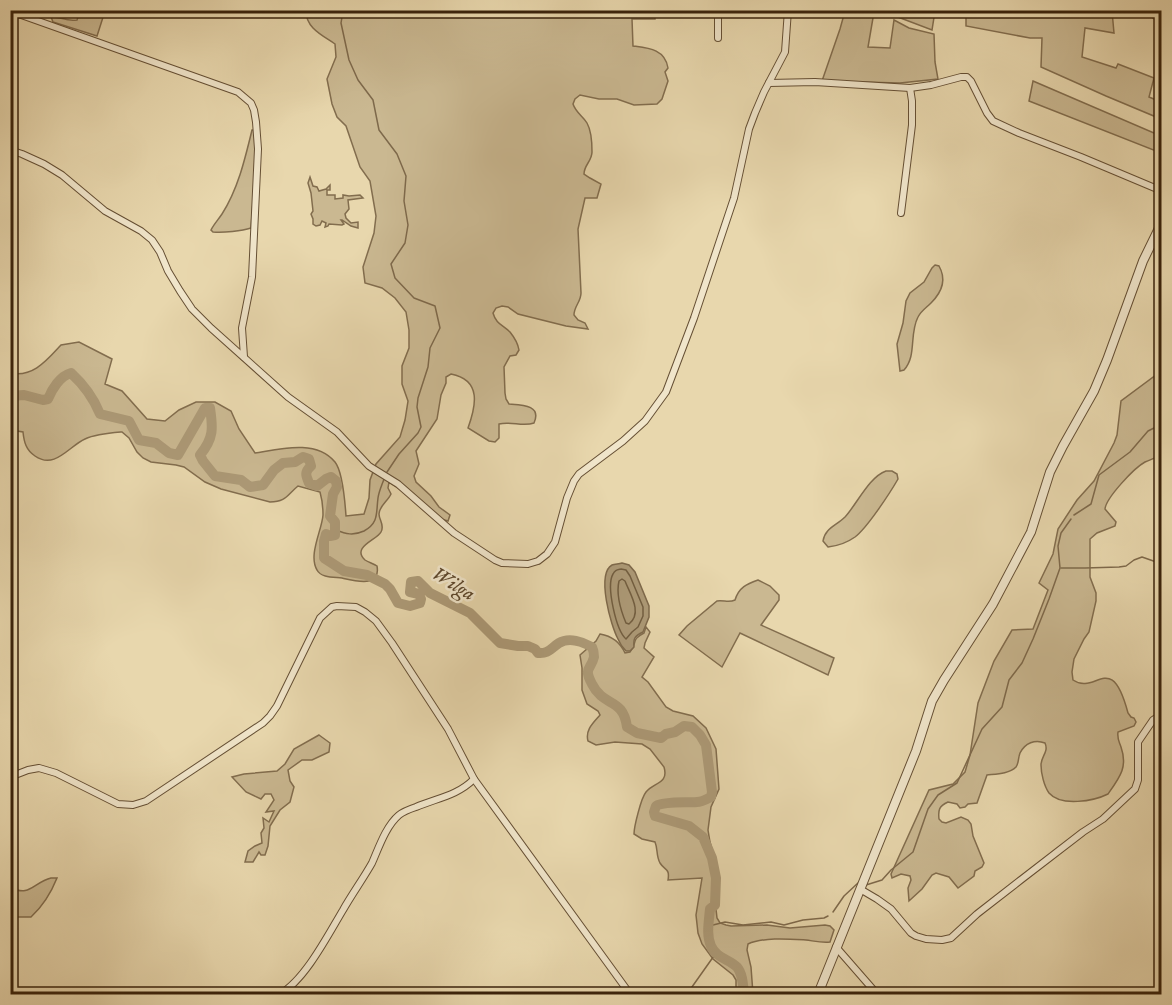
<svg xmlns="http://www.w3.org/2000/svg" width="1172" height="1005" viewBox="0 0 1172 1005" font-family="'IM FELL English',serif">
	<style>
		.green { fill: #cab891; stroke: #826d4e; stroke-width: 1.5 }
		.water { fill: #ac9976; stroke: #7e694b; stroke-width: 1.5 }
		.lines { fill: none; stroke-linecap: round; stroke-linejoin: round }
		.shore { stroke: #725e40; stroke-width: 1.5 }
		.stream { stroke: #7e694b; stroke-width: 1.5 }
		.river { stroke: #ac9976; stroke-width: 10 }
		.minor-casing { stroke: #654f34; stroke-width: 8 }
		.tertiary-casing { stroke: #654f34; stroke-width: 10 }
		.minor { stroke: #f0e5ca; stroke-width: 6 }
		.tertiary { stroke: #f0e5ca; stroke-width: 8 }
		.labels { text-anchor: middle; stroke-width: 5; stroke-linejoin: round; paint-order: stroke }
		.water-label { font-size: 20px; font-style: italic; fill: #5c462b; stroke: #f0e5ca }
	</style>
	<rect width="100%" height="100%" fill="#e8d7ad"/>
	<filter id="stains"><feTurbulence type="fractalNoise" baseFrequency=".00333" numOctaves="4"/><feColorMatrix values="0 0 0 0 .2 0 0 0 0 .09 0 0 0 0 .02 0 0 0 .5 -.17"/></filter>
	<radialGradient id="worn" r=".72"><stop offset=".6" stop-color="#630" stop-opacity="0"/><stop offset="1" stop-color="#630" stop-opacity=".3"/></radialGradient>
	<g class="green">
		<path d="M80 11H105L97 36 53 22 51 17C61 16 65 22 77 20Z"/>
		<path d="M306 11H655V19H632L633 46C648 48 665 49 668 68L665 72 668 81 662 99 657 104 634 105 617 99H599L580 95 575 99 573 104C576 113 583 116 587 123 591 130 592 144 592 152 592 161 584 165 584 174L590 178 601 184 597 198H585L578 229 581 293C581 302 574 306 574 315L578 320 585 323 588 329 566 326 518 314 508 307 502 306 496 308 493 313C496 324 503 325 510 332 514 337 518 344 519 350L516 355 510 356 504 367 505 393 506 399 509 404C522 405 542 405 534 423 523 427 511 421 499 424V438L495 442 489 441 468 428C476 406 482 380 451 374L446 377V383L441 395 437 419 416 451 419 464 414 476 416 482 431 496 439 507 450 515 448 521 441 519 433 511 389 482 388 488 391 494C388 501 379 506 379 514 379 520 385 525 381 532 377 540 351 547 365 560 368 562 374 564 377 566 381 588 355 581 342 578 334 577 321 578 317 570 308 555 322 530 323 515 323 507 322 499 320 492L298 486C287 495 286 502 270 502L221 489 205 482 184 467 176 465 151 462 143 458 137 452 129 438 122 432C110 433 96 434 85 439 69 446 55 470 35 456 26 450 24 442 23 432L11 430 10 373C33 378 47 360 61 345L79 342 112 359 105 384 122 391 147 419 165 421 179 410 196 402H215L231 411 239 429 255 453C280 449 316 439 335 462 343 472 345 502 346 516L364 514 369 498 370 480 376 464 400 437 405 420 408 401 402 384V366L409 348V330L406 312 395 298 382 288 365 283 363 267 374 233 376 216 370 181 360 167 346 126 337 117 332 104 327 79 336 57 335 44C322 35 306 28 306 11Z"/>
		<polygon points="845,11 868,11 874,12 868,47 890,48 894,20 909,28 934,34 935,62 938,79 900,83 822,81 840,29"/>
		<polygon points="882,11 935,11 932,30"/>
		<polygon points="966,11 1112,11 1114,33 1085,28 1082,57 1116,68 1118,64 1154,78 1149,97 1161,102 1161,119 1106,96 1041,67 1042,38 1030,38 966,26"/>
		<polygon points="1033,81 1161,136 1161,153 1029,101"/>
		<path d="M252 130H255L256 162 251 228C242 231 223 233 213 232L211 230C214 224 218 220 222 214 238 189 245 159 252 130Z"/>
		<polygon points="310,177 313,186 317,187 319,191 326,189 330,185 330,190 327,190 327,195 335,195 335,199 343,198 343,195 349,196 360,195 363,198 348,200 349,209 345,214 346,218 351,223 358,222 358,228 351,226 342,220 341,220 344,224 342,225 329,224 328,226 325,227 326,223 322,221 320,225 316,226 313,224 313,219 311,214 313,211 311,193 308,183"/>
		<path d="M935 265 939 266C947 280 942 292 931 303 926 308 921 311 918 317 909 334 917 356 904 370L900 371 897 344 903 323 906 301 910 293 924 282 932 268Z"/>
		<path d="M1160 372H1161V453C1156 459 1151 459 1145 462 1134 468 1106 498 1105 509L1116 522 1115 526 1097 533 1090 539V577L1096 593V601L1089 632 1084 639 1074 659 1072 672 1073 680C1096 696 1111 649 1128 713L1131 717 1134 718 1136 722 1134 726 1118 732C1117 739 1119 741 1121 747 1128 767 1120 777 1108 794 1094 801 1061 807 1049 793 1044 786 1041 773 1041 765 1041 756 1049 752 1045 743 1035 739 1025 743 1020 753 1018 758 1019 763 1016 767 1009 774 996 774 987 775L977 803 968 804 965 807 960 808 957 804 948 802C939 806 938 810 939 819L942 822 946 823 961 817 968 820 971 824 973 836 984 863 982 867 975 871 974 876 958 888 949 877 936 873 932 875 922 889 909 901 908 888 911 880 910 876 901 874 892 878 891 874 929 790 953 784 965 772 970 755 978 703 994 661 1012 630 1033 629 1048 590 1039 583 1053 554 1058 529 1077 500 1094 481 1114 443 1117 435 1121 401Z"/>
		<path d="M886 471H892L897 474 898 479C890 493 867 528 855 537 848 542 837 546 828 547L823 541C825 528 836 526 845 517 857 504 869 477 886 471Z"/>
		<path d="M758 580 770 586 779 595V600L761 625 834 658 828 675 740 633 722 667 679 635 687 626 717 601C724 600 729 603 735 600 739 587 747 584 758 580Z"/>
		<path d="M646 627 650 632 645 643 644 648 654 657 642 677 648 682 666 707 673 711 693 716 706 728 716 749 719 789 711 807 708 830 710 842 718 870 715 900 717 918 720 923 726 925 731 926 767 925 790 928 825 925 830 926 834 930 830 942C822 943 814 941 806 940 789 939 763 937 748 944L747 950 751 967 753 994H736V980L733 975 713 959 702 944 698 933 696 915 702 878 668 880C670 868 665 871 660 863 656 856 658 849 655 842L642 839 634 834C634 827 641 798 646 792 654 782 669 784 664 767L650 749 642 744 615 742 596 745 588 741C585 730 593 723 600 715L598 711 587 704 582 690V668L580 655 596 641 600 634C612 636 620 642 625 653L630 652C638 643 630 640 644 633Z"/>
		<polygon points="319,735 330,743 329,752 312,760 302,760 288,770 290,781 294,787 290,802 280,810 270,826 268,846 265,855 261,855 259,852 253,862 245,862 248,851 255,846 262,843 261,833 264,828 263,818 269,822 274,811 266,812 274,800 271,794 265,794 261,799 246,792 232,777 244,774 277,771 285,764 294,749"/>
		<path d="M51 878H57C51 893 43 906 31 917H11V887C29 898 34 882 51 878Z"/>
	</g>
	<path class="water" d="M622 563 629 565 635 572 649 606V617L643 632C635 636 633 638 634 647L630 651H626C623 648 620 644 618 639 611 626 596 574 612 565 615 564 619 564 622 563Z"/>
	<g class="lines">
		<g class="shore">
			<path d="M621 569 626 570 630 576 643 607V616L638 627 632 632 626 639C616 630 606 586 613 574 615 570 617 570 621 569Z"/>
			<path d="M622 579 625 581C630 594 643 613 629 624L626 623C621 611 616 594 619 581Z"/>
		</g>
		<g class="stream">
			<polyline points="334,10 340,16"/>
			<polyline points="350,10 342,17 341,23 349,60 358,80 373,100 379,130 397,154 406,176 404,201 408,225 405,243 391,264 395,278 414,298 435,306 440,328 430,348 428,367 418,398 417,407 421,427 418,433 399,454 387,472"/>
			<polyline points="1140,10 1158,21 1162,21"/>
			<polyline points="1074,515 1091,504 1099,475 1130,452 1148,431 1162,424"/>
			<path d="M336 530C346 534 353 536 364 531 379 523 376 513 378 498 379 491 382 485 384 479"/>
			<polyline points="1061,568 1085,568 1119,567 1126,566 1134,560 1142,557 1162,564"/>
			<polyline points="866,885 882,880 891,870 913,852 928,809 938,795 957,783 982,729 1002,707 1009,680 1022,663 1033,639 1049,599 1060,568 1058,546 1061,533 1071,519"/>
			<polyline points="833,912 844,896 858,883"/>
			<polyline points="709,926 725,922 743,925 771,922 784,925 803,920 824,918 828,916"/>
			<polyline points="687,994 716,953"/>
		</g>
		<path class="river" d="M10 396 24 395 43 400 48 399C52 389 60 376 71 373 83 384 94 399 100 414L129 421 139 440 156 443 169 453 178 455 205 408H210C213 428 214 438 200 455L203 461 215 476 241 480 250 487 263 485 274 470 283 463 295 462 303 457 309 459 311 466C304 472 306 476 309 483L317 486 326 479 331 477 336 481 337 487 333 494 330 516 335 522V535L330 536 326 534 324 541V558L344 571 367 575 385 584 390 589 398 603 410 606 420 603 421 599 419 594 410 592 411 582 418 581 430 593 470 613 500 643 518 646H528L535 649 538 653C549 654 551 648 559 643 569 637 583 642 592 647 593 649 594 655 594 657 591 670 583 667 592 684 604 708 623 697 627 727L637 733 661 738 666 734 675 732 684 726 692 727 700 735 706 745 712 792 711 797C707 799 702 802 697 802 686 803 665 801 656 806L654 812 655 816 689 826 703 837 712 858 716 878 715 905 710 909C709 921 706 935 711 946 716 958 729 959 737 967 743 974 743 986 744 994"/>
		<defs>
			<g id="minor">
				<polyline points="718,10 718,38"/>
				<polyline points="10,11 238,92 251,103 254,110 256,122 258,149 252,277 242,328 244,357"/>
				<polyline points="769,83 815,82 910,88 931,85 961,77 967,77 971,81 987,113 993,121 1019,133 1081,157 1162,191"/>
				<polyline points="10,150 22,154 44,164 62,175 105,211 141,231 152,240 160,252 168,271 180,291 192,309 211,328 288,397 337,432 369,466 398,484 454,533 495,560 502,563 528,564 538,561 547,554 555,542 567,498 574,481 579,474 623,441 645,421 666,392 694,318 734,198 749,129 755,113 764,92 785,52 788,10"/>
				<polyline points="901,213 912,125 912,101 910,88"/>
				<polyline points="10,777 28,770 39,768 56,773 118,804 133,805 146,801 263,723 270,716 277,706 320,618 332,607 337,606 356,607 365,612 376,621 392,643 448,729 474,779 630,994"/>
				<polyline points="860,889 877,899 891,909 911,933 916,936 926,939 942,940 951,938 977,914 1022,879 1083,832 1103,819 1135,789 1138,780 1138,742 1153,720 1162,714"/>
				<polyline points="836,947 877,994"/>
				<path d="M280 994C305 980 328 935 343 910 352 894 363 879 372 863 379 847 386 826 399 815 404 811 410 809 416 807 437 798 457 796 474 779"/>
			</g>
			<polyline id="tertiary" points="818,994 916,751 932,701 944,680 993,604 1031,532 1050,472 1063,446 1094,391 1107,360 1143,261 1162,222"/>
		</defs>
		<use href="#minor" class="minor-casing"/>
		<use href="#tertiary" class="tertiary-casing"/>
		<use href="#minor" class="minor"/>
		<use href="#tertiary" class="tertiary"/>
	</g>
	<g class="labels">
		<g class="water-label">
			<text transform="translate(454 583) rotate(31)" y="7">Wilga</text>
		</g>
	</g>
	<rect width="1172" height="1005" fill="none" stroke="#e8d7ad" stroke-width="36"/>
	<rect x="12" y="12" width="1148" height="981" fill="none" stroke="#39220b" stroke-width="3"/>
	<rect x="18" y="18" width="1136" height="969" fill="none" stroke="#39220b" stroke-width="1.5"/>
	<rect width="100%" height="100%" filter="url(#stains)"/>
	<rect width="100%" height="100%" fill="url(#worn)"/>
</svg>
